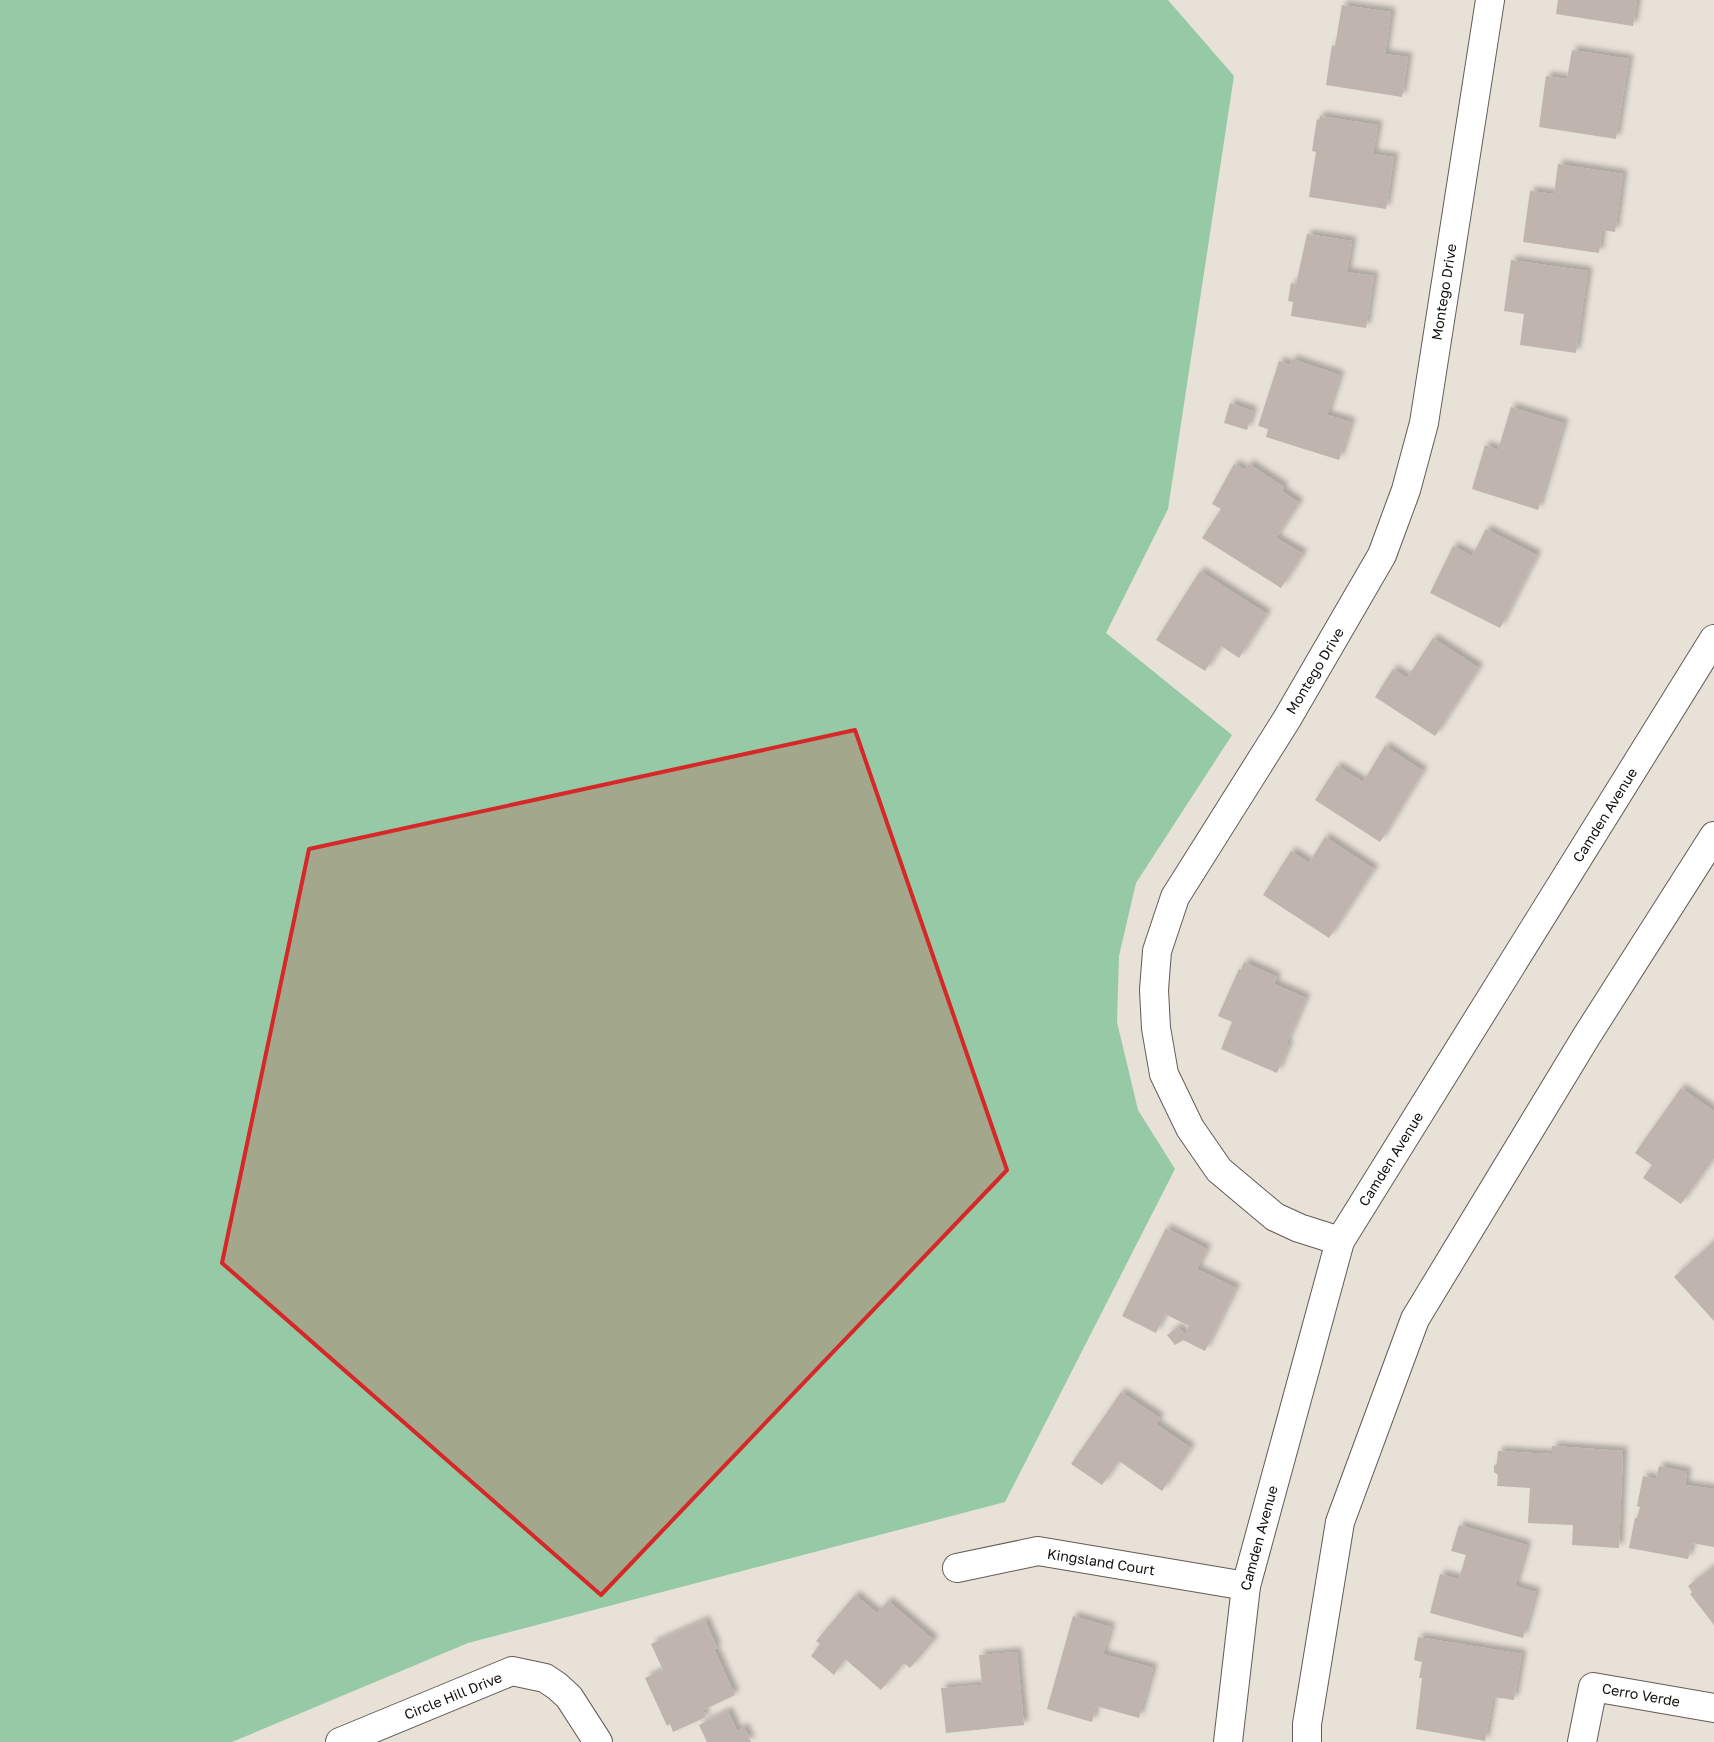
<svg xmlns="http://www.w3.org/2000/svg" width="1714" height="1742" viewBox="0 0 1714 1742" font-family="'Golos Text',sans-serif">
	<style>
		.green { fill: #96c9a5 }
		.building { fill: #bfb4ae; filter: url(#shadow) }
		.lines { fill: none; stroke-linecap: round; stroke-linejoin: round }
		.street-casing { stroke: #625c54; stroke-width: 30 }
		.secondary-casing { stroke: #625c54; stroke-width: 30 }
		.street { stroke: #fff; stroke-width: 28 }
		.secondary { stroke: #fff; stroke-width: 28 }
		.marked { fill: #d62828; fill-opacity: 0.2; stroke: #d62828; stroke-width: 4; stroke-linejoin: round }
		.labels { text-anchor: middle; stroke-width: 4.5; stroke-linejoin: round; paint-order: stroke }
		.street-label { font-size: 14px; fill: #12100d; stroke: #fff }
	</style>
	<defs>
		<filter id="shadow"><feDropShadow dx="4.5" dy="-4.5" stdDeviation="2.5" flood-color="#0004"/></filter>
	</defs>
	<rect width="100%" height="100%" fill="#e8e1d8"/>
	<polygon class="green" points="0,0 1168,0 1234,76 1168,509 1106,633 1232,735 1136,883 1119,956 1117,1022 1138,1110 1175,1169 1005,1502 468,1643 232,1742 0,1742"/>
	<g class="building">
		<polygon points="1558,0 1637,0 1633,26 1556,14"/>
		<polygon points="1342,5 1391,12 1385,54 1408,57 1402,97 1326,85 1332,45 1335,46"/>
		<polygon points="1572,50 1629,59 1616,139 1539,127 1546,76 1567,79"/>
		<polygon points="1320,116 1378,125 1373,154 1394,157 1386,209 1309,197 1316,152 1312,151 1317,119 1319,120"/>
		<polygon points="1558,164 1623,174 1615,232 1602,230 1599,253 1523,242 1530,191 1554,194"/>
		<polygon points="1307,234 1352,241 1347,272 1374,276 1366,328 1291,316 1293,302 1288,301 1291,283 1296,284"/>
		<polygon points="1511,260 1588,271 1576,353 1520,345 1524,314 1504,311"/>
		<polygon points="1292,359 1340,375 1327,415 1351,422 1339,460 1266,437 1268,429 1258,426 1279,361 1290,365"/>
		<polygon points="1230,403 1253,411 1247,430 1224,423"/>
		<polygon points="1511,407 1564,423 1538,510 1472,489 1485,445 1498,450"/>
		<polygon points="1234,464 1245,470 1249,464 1284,487 1282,491 1299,503 1276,538 1303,554 1281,588 1202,538 1221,509 1212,504"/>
		<polygon points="1486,529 1537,555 1500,628 1430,593 1453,546 1472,556"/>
		<polygon points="1200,571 1267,614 1239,658 1221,646 1205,671 1156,640"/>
		<polygon points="1433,638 1479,668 1435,736 1375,697 1393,669 1407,678"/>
		<polygon points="1385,746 1423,771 1380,842 1315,800 1337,766 1363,782"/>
		<polygon points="1325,837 1374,869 1329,938 1263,895 1291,851 1309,863"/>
		<polygon points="1244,962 1277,977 1274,984 1306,998 1286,1044 1289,1045 1277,1073 1221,1049 1232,1022 1218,1016 1239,969 1241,970"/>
		<polygon points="1681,1088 1714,1111 1714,1158 1681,1204 1643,1178 1652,1165 1635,1153"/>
		<polygon points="1166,1228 1207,1249 1197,1269 1236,1288 1205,1351 1183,1340 1175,1345 1167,1335 1178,1327 1185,1335 1189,1326 1165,1314 1156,1333 1122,1316"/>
		<polygon points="1713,1242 1714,1243 1714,1321 1674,1277"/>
		<polygon points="1121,1392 1160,1418 1156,1424 1191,1448 1162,1491 1119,1461 1102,1485 1071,1464"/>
		<polygon points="1552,1446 1623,1451 1619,1548 1572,1545 1573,1525 1528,1523 1530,1488 1497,1486 1498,1475 1494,1472 1494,1466 1497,1463 1498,1451 1552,1454"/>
		<polygon points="1659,1466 1687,1472 1685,1485 1714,1489 1714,1547 1692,1543 1688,1559 1629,1548 1635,1518 1637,1518 1640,1507 1637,1506 1643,1476 1656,1479"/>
		<polygon points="1459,1525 1527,1545 1515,1586 1536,1592 1523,1638 1430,1613 1440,1574 1459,1579 1466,1555 1451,1551"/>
		<polygon points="1714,1566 1714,1625 1690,1594 1692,1592 1688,1586"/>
		<polygon points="855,1595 877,1613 888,1601 934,1640 910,1668 904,1663 881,1690 845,1659 834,1675 811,1656 820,1644 816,1641"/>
		<polygon points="1073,1616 1111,1627 1103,1654 1153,1668 1139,1718 1096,1706 1092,1722 1047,1709"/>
		<polygon points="705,1620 717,1648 714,1649 735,1695 703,1710 706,1717 673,1732 670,1724 667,1726 645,1678 663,1670 651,1644"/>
		<polygon points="1418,1637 1522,1654 1514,1700 1493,1697 1485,1741 1416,1729 1422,1678 1419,1678 1422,1662 1414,1660"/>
		<polygon points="1017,1652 1024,1725 946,1733 941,1688 982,1685 979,1655"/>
		<polygon points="728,1711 737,1731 744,1727 751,1742 707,1742 699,1725"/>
	</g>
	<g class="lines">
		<defs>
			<g id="street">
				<polyline points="1340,1241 1299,1228 1275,1217 1219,1170 1190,1128 1164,1074 1156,1028 1154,990 1157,951 1175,897 1287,719 1382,555 1406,490 1424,423 1490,0"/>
				<polyline points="957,1568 1038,1551 1246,1586"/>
				<polyline points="340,1742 512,1671 545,1678 557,1686 569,1697 598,1742"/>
				<polyline points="1582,1742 1593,1687 1714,1708"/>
			</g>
			<g id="secondary">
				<polyline points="1228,1742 1246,1586 1340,1241 1714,639"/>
				<polyline points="1307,1742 1307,1724 1340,1522 1415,1319 1586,1037 1714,836"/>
			</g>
		</defs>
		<use href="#street" class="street-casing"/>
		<use href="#secondary" class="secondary-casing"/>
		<use href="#street" class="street"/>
		<use href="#secondary" class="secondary"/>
	</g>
	<path class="marked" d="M855 730 1007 1170 601 1595 222 1263 309 849Z"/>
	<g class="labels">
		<g class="street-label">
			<text transform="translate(1444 292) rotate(-81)" y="5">Montego Drive</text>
			<text transform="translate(1315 671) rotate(-59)" y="5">Montego Drive</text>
			<text transform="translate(1605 815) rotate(-58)" y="5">Camden Avenue</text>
			<text transform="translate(1391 1159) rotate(-58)" y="5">Camden Avenue</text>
			<text transform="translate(1259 1538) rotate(-75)" y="5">Camden Avenue</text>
			<text transform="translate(1101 1562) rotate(9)" y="5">Kingsland Court</text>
			<text transform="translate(1641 1695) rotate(10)" y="5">Cerro Verde</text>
			<text transform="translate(453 1696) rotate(-22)" y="5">Circle Hill Drive</text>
		</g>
	</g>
</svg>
